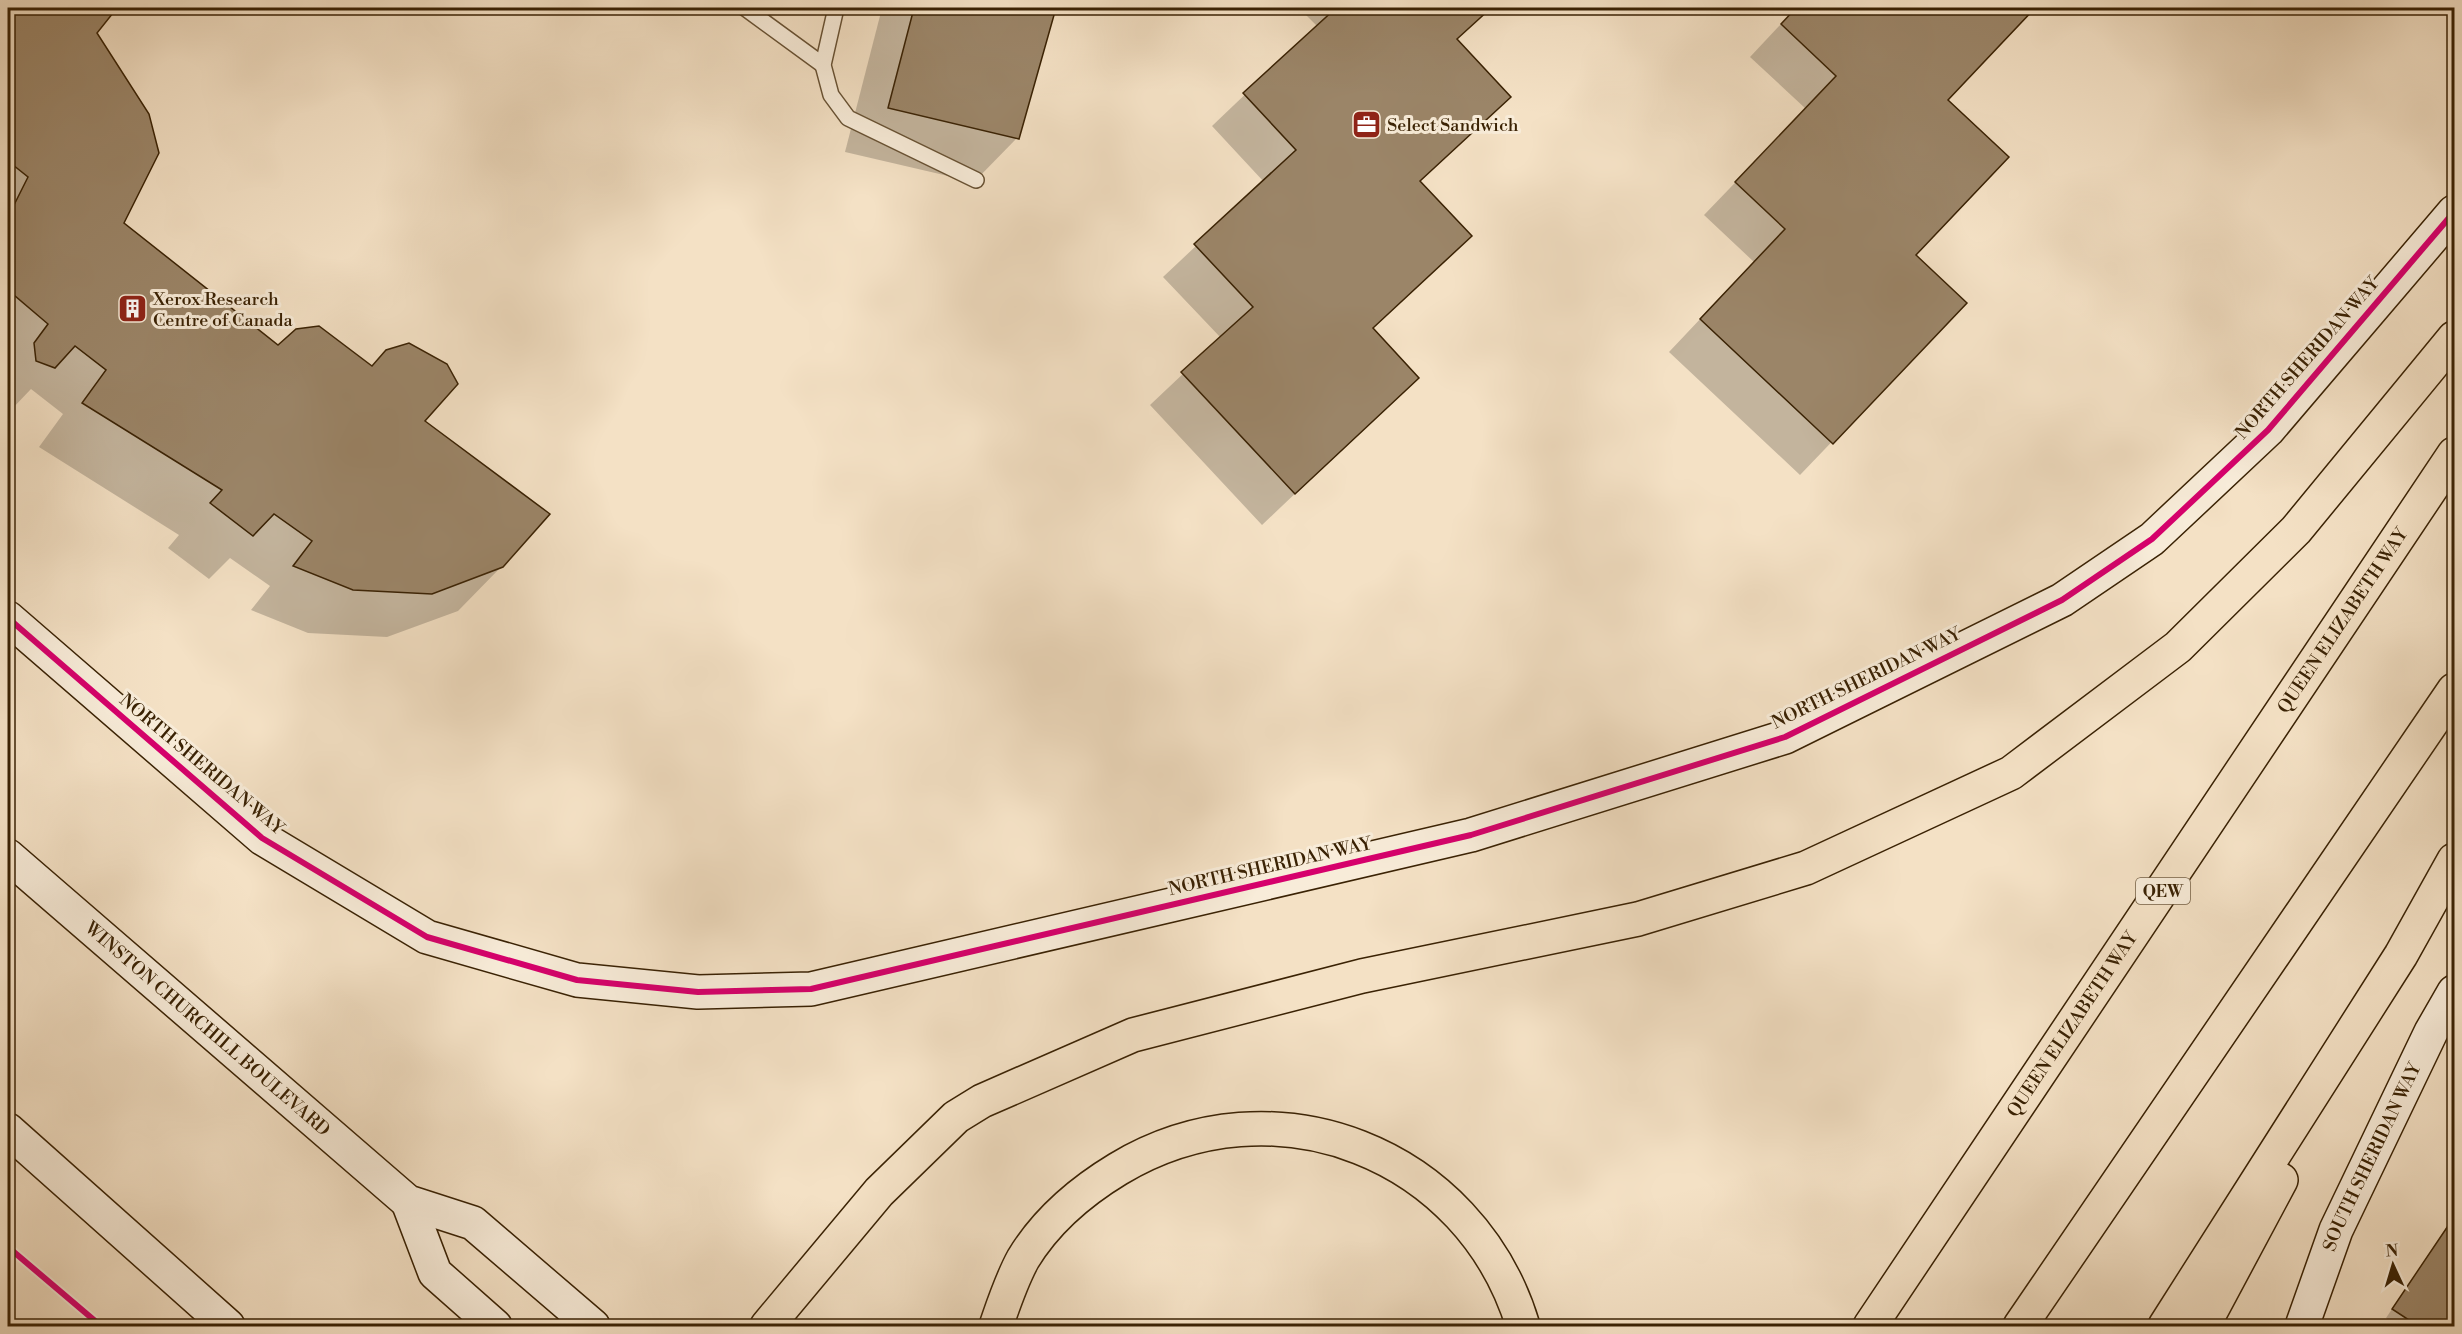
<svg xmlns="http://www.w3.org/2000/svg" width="2462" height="1334" viewBox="0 0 2462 1334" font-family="'Libre Bodoni',serif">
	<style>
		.shadow { fill: #0003 }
		.building { fill: #9b8568; stroke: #3a2204; stroke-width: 1.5 }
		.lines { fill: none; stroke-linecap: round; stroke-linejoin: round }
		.lane-casing { stroke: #685234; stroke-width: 18 }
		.secondary-casing { stroke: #3a2204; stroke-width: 36 }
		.highway-casing { stroke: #3a2204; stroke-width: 36 }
		.lane { stroke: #f8ecd9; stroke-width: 15 }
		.secondary { stroke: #f8ecd9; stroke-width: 33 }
		.highway { stroke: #f4e1c5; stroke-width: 33 }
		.cycleway-casing { stroke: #f8ecd9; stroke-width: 10 }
		.cycleway { stroke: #d6006c; stroke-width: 6 }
		.labels { text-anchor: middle; stroke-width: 6; stroke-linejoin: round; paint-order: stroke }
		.shield { fill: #f8ecd9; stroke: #735f44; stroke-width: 1.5 }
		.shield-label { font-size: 16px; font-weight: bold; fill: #3a2204 }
		.poi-label { font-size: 18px; fill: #3a2204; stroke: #f8ecd9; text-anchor: start }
		.street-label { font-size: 18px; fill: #3a2204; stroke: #f8ecd9 }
	</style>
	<rect width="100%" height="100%" fill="#f4e1c5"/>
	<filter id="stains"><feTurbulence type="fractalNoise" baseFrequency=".00333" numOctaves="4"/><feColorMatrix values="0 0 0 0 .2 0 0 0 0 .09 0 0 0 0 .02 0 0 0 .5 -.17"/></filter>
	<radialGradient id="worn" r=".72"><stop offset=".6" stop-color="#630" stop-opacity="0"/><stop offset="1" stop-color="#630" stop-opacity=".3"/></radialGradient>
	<g class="shadow">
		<polygon points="8,8 115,8 95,33 122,223 278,347 423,421 502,566 458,611 387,637 308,633 251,610 270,586 230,558 209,579 168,548 179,535 39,447 63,414 31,389 10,411 8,410"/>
		<polygon points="882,8 1054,8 1017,138 974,182 845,152"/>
		<polygon points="1299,8 1491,8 1456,40 1509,97 1420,182 1469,236 1372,329 1417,378 1262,525 1150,405 1221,338 1163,277 1264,182 1212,126 1317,26"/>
		<polygon points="1796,8 2033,8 1946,100 1914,255 1965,303 1800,475 1669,352 1754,262 1704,215 1806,109 1750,57"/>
		<polygon points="2454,1216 2454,1326 2399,1326 2386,1318"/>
	</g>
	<g class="building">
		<polygon points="8,8 117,8 97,33 149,114 159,153 124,223 278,345 296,329 319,326 372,366 386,350 409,343 447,364 458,384 425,421 550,514 503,567 432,594 353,590 293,566 312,541 274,514 253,536 210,503 222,490 82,403 106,370 75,346 55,368 36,361 34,343 48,324 14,295 8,261 8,217 28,177 8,161 8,135 12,129 8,125"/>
		<polygon points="914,8 1056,8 1019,139 888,108"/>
		<polygon points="1336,8 1491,8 1457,39 1511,97 1420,181 1472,236 1373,328 1419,378 1295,494 1181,372 1253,307 1194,244 1296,150 1243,93"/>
		<polygon points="1796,8 2035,8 1948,100 2009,157 1916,255 1967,303 1833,444 1700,319 1785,229 1735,182 1836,76 1781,24"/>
		<polygon points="2454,1217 2454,1326 2418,1326 2392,1309"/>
	</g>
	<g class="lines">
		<defs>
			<g id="lane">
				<polyline points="745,8 823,65"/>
				<polyline points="836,8 823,65 831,95 848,118 976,180"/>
			</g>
			<g id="secondary">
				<polyline points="8,618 262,838 427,937 577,980 698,992 811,989 1471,835 1785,737 2062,600 2152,539 2268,430 2454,212"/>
				<path id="s1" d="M8 856 408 1202 473 1223 593 1326"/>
				<polyline points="8,1130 228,1326"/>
				<polyline points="408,1202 435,1273 495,1326"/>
				<path id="s2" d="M2302 1326 2336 1230 2431 1032 2454 992"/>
			</g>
			<g id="highway">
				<polyline points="767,1326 879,1192 956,1117 982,1101 1133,1035 1362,976 1638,919 1806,868 2011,773 2178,647 2296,530 2454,338"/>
				<path d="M996 1326C1004 1303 1011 1281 1023 1259 1046 1221 1080 1192 1118 1169 1274 1075 1471 1153 1523 1326"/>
				<path id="s3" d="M1870 1326 2454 454"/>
				<polyline points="2020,1326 2454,690"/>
				<polyline points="2165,1326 2401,955 2454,860"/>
				<polyline points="2203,1326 2281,1180"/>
			</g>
		</defs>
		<use href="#lane" class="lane-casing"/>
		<use href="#secondary" class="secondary-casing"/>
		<use href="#highway" class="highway-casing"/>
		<use href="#lane" class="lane"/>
		<use href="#secondary" class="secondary"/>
		<use href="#highway" class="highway"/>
		<defs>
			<g id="cycleway">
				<polyline points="8,618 262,838 427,937 577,980 698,992 811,989 1471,835 1785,737 2062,600 2152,539 2268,430 2454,212"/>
				<polyline points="8,1247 101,1326"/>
			</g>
		</defs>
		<use href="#cycleway" class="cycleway-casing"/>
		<use href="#cycleway" class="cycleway"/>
	</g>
	<defs>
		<symbol id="office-square" viewBox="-11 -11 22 22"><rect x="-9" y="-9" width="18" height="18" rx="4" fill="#8f2418" stroke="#f8ecd9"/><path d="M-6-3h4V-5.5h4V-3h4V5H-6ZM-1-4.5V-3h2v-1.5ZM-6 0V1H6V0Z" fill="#fff"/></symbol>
		<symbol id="building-square" viewBox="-11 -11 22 22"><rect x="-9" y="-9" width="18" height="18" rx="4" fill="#8f2418" stroke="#f8ecd9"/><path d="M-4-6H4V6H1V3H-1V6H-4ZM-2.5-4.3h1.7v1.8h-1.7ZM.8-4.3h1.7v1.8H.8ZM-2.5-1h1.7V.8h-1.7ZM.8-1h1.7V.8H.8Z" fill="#fff"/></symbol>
	</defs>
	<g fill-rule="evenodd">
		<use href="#office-square" x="1350" y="108" width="33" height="33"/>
		<use href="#building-square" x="116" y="292" width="33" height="33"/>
	</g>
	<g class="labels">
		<rect class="shield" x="2136" y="878" width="54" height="26" rx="4.5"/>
		<g class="shield-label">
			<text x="2163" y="897">QEW</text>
		</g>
		<g class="poi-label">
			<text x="1387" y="131">Select Sandwich</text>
			<text x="153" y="305">Xerox Research<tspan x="153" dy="21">Centre of Canada</tspan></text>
		</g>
		<g class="street-label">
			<text transform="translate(2307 358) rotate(-49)" y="6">NORTH SHERIDAN WAY</text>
			<text dy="6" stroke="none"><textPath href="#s3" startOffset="849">QUEEN ELIZABETH WAY</textPath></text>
			<text transform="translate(1866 678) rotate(-26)" y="6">NORTH SHERIDAN WAY</text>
			<text transform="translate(202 764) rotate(40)" y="6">NORTH SHERIDAN WAY</text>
			<text transform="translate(1270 866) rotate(-13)" y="6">NORTH SHERIDAN WAY</text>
			<text dy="6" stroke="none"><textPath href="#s3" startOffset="363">QUEEN ELIZABETH WAY</textPath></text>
			<text dy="6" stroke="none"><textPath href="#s1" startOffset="264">WINSTON CHURCHILL BOULEVARD</textPath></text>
			<text dy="6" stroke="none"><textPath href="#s2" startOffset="183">SOUTH SHERIDAN WAY</textPath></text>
		</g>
	</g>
	<rect width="2462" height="1334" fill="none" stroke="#f4e1c5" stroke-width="30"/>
	<rect x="9" y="9" width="2444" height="1316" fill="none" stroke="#3a2204" stroke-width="3"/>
	<rect x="15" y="15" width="2432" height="1304" fill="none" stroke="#3a2204" stroke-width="1.5"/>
	<g transform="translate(2393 1265) rotate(356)" stroke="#f8ecd9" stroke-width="4.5" paint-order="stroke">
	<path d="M0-4.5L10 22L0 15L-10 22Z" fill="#3a2204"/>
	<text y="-9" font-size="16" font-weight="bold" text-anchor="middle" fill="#3a2204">N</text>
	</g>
	<rect width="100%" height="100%" filter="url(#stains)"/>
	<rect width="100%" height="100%" fill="url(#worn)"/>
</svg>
